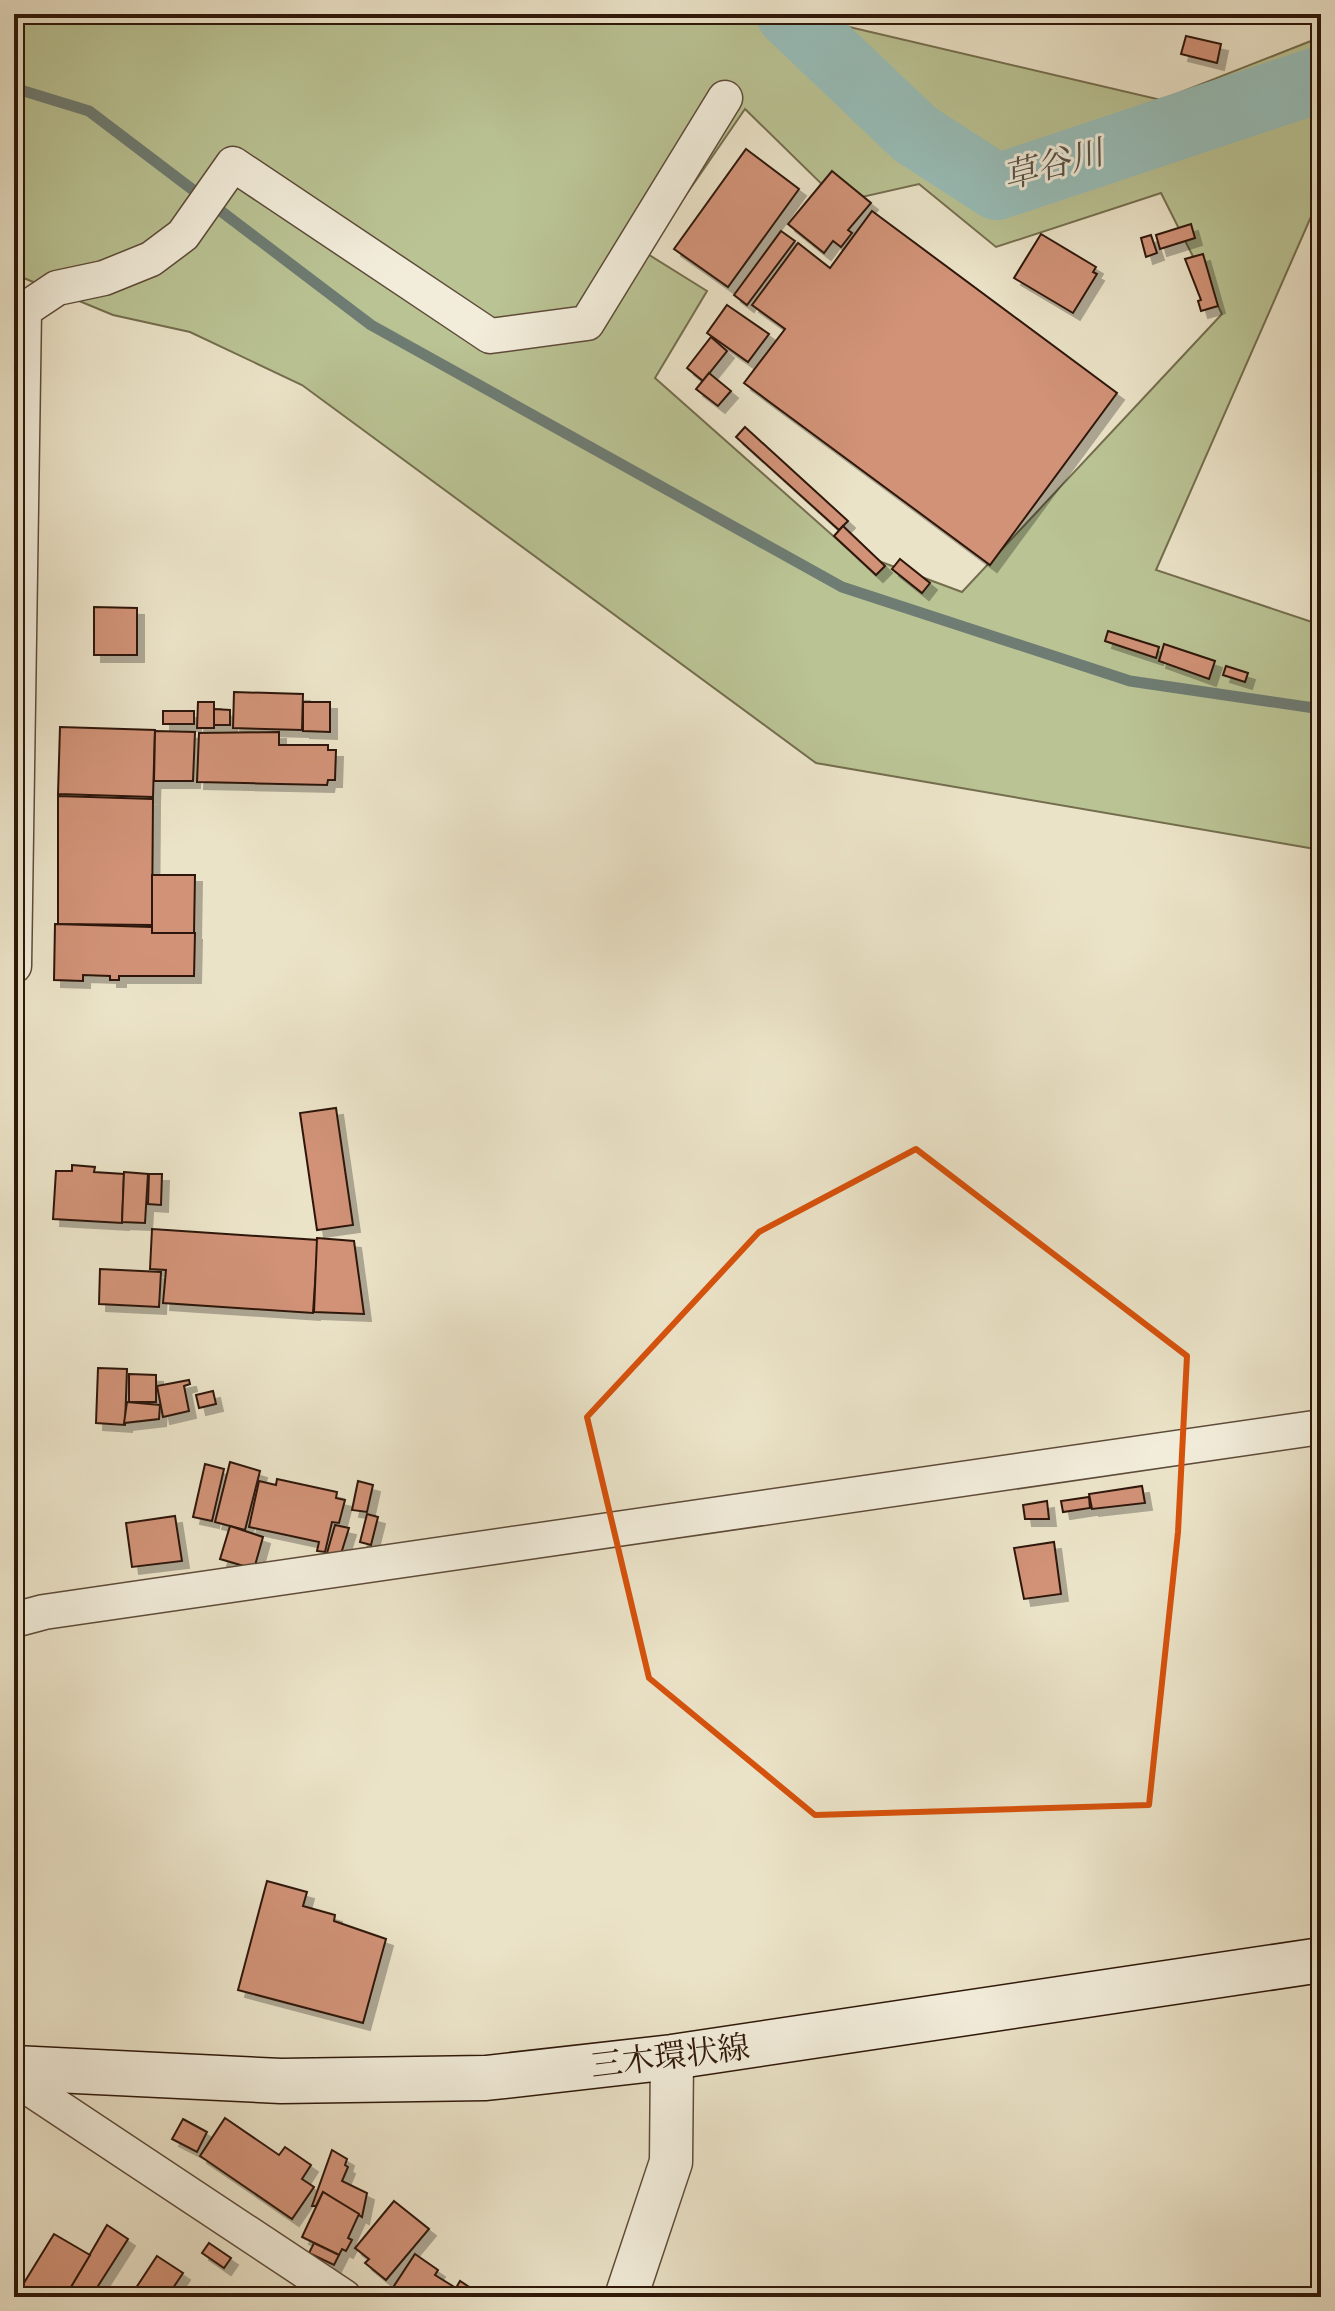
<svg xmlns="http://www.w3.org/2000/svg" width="1335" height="2311" viewBox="0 0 1335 2311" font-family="'IM FELL Great Primer','Noto Serif JP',serif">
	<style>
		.green { fill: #bac394; stroke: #746e4e; stroke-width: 2; fill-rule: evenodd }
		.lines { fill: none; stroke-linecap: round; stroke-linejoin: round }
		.stream { stroke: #6e7c73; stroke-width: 11 }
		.river { stroke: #98beb9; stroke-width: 66 }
		.building { fill: #d19277; stroke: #2f1809; stroke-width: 2; filter: url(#shadow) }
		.minor-casing { stroke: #5e4b39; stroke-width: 37 }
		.tertiary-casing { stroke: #5e4b39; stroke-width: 45 }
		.secondary-casing { stroke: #2f1809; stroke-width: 47 }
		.minor { stroke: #f2eddb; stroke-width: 34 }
		.tertiary { stroke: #f2eddb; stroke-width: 42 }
		.secondary { stroke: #f2eddb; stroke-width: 44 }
		.marked { fill: none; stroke: #d6520c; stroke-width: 6; stroke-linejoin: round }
		.labels { text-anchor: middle; stroke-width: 6; stroke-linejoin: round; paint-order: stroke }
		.street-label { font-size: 32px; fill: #2f1809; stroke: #f2eddb }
		.water-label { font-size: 34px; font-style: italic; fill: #545247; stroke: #f2eddb }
	</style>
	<defs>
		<filter id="shadow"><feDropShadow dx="7" dy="7" stdDeviation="0" flood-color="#0004"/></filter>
	</defs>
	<rect width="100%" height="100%" fill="#ebe3c8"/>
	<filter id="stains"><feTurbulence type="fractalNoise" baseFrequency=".0025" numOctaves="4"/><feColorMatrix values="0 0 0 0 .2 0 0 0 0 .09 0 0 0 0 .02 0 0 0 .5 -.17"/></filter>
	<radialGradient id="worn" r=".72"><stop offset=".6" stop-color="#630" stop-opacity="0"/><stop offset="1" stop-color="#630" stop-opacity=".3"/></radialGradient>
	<path class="green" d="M14 14H794L1161 100 1321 37V194L1156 570 1321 625V850L816 763 302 385 190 332 113 315 14 274ZM745 109 840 202 919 184 996 247 1161 193 1222 314 962 592 849 550 655 378 707 291 646 253Z"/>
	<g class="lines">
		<polyline class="stream" points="14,88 89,111 371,325 842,587 1130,681 1321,709"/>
		<polyline class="river" points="789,14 915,134 997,187 1321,79"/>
	</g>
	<g class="building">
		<polygon points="1186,36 1221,44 1217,63 1181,54"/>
		<polygon points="746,149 799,189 728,287 674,249"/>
		<polygon points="832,171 871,203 848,230 852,233 841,247 833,241 824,253 788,224"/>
		<polygon points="872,211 1117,393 990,565 744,383 785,329 752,305 798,243 830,268"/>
		<polygon points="1191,224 1195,238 1160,249 1156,235"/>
		<polygon points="781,231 795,241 747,305 734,295"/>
		<polygon points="1041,234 1096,267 1093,272 1097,274 1073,313 1014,278"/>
		<polygon points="1151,235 1157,253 1146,257 1141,238"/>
		<polygon points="1203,254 1218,306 1201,311 1198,301 1201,300 1185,259"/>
		<polygon points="727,305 769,334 748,362 707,333"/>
		<polygon points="711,337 727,351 703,381 687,368"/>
		<polygon points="709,373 731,391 718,406 696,389"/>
		<polygon points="745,427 848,521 839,530 736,437"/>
		<polygon points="843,526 885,566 876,575 834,536"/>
		<polygon points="900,559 930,583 922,593 892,569"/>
		<polygon points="94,607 137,608 137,655 94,655"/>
		<polygon points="1108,631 1159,647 1156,658 1105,641"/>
		<polygon points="1164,644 1215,661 1209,679 1159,661"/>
		<polygon points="1226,666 1248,673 1245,682 1223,675"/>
		<polygon points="234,692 303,694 302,730 233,728"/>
		<polygon points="198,702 214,702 214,728 197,728"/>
		<polygon points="303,702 330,702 330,732 303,731"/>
		<polygon points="214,709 230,710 230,725 214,725"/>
		<rect x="163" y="711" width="31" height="13"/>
		<polygon points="60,727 155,730 153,797 58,794"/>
		<polygon points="155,731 195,732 193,781 154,781"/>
		<polygon points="279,732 279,745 328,745 328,750 336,750 335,780 328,780 327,785 197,782 199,733"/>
		<polygon points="58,796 153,799 152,925 58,924"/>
		<polygon points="152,875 195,875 194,933 152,933"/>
		<polygon points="55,924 152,927 152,933 195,933 194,976 119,976 119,980 110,980 110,976 83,975 83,981 54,980"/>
		<polygon points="336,1108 353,1225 317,1230 300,1113"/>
		<polygon points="72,1165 95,1167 94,1172 124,1174 122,1223 53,1219 56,1171 72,1171"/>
		<polygon points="124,1172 148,1174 145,1223 122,1222"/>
		<polygon points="149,1174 162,1174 161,1205 148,1204"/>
		<polygon points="152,1229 318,1240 313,1313 163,1303 166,1270 150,1269"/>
		<polygon points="317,1238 354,1241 364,1314 314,1312"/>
		<polygon points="100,1269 161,1272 159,1307 99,1304"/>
		<polygon points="98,1368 127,1369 125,1425 96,1423"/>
		<polygon points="129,1374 156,1375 156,1402 129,1402"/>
		<polygon points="189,1380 190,1384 184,1386 189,1411 163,1417 157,1386"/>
		<polygon points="213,1391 216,1404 199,1408 196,1395"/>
		<polygon points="127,1402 160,1405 159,1419 124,1423"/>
		<polygon points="230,1462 260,1471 245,1530 215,1522"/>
		<polygon points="205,1464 224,1469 212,1521 193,1517"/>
		<polygon points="277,1479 337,1492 336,1498 345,1500 339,1523 332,1522 325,1552 317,1551 319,1542 249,1527 259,1481 276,1485"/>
		<polygon points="358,1481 373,1485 367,1512 352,1510"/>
		<polygon points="1142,1486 1145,1503 1092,1509 1089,1494"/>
		<polygon points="1089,1497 1090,1508 1063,1512 1061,1501"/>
		<polygon points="1047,1501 1049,1519 1025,1519 1023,1505"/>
		<polygon points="367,1514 378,1517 371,1545 360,1542"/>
		<polygon points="175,1516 182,1561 132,1567 126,1523"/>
		<polygon points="335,1525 349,1528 340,1557 327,1553"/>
		<polygon points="230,1526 263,1537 254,1569 220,1559"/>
		<polygon points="1054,1542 1061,1594 1024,1599 1014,1548"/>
		<polygon points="267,1881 307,1892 303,1906 335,1915 334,1921 386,1939 363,2023 238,1990"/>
		<polygon points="225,2118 279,2155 285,2147 311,2165 302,2179 314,2187 292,2219 200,2156"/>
		<polygon points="183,2119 207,2132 197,2152 172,2139"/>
		<polygon points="332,2150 347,2159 345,2165 348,2167 342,2181 367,2193 362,2217 323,2192 316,2206 312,2206"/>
		<polygon points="323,2192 359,2214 348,2238 352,2240 346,2251 342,2249 339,2255 302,2237"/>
		<polygon points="394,2201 429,2229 386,2280 365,2263 369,2259 355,2248"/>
		<polygon points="107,2225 128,2239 91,2297 65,2297"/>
		<polygon points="54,2234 90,2255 65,2297 14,2297 14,2288 19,2291"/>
		<polygon points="209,2243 231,2258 224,2268 202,2253"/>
		<polygon points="314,2243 339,2255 334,2265 309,2253"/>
		<polygon points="415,2254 438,2270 435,2275 456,2288 460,2281 483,2296 397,2297 390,2292"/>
		<polygon points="157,2256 183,2273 167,2297 130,2297"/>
	</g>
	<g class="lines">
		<defs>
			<g id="minor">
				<polyline points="14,307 24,310 57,288 104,278 151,259 183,235 233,164 490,336 587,323 725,98"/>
				<polyline points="14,966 24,310"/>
				<polyline points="14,1620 44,1612 1321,1427"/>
				<polyline points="14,2078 344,2297"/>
			</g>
			<polyline id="tertiary" points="626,2297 671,2162 672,2057"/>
			<polyline id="secondary" points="14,2068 281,2081 486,2078 672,2057 1321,1960"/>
		</defs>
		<use href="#minor" class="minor-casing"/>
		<use href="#tertiary" class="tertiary-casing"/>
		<use href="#secondary" class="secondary-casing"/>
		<use href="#minor" class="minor"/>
		<use href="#tertiary" class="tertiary"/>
		<use href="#secondary" class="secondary"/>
	</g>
	<path class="marked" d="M916 1149 1187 1356 1178 1532 1149 1805 815 1815 649 1678 587 1417 759 1232Z"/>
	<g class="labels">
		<g class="street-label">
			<text transform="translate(670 2056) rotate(-7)" y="11">三木環状線</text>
		</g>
		<g class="water-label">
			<text transform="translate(1053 164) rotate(-15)" y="12">草谷川</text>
		</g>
	</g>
	<rect width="1335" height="2311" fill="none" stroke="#ebe3c8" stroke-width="48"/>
	<rect x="16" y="16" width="1303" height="2279" fill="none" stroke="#2f1809" stroke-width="4"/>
	<rect x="24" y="24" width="1287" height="2263" fill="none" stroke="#2f1809" stroke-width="2"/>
	<rect width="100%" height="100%" filter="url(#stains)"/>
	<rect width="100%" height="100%" fill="url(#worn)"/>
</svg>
